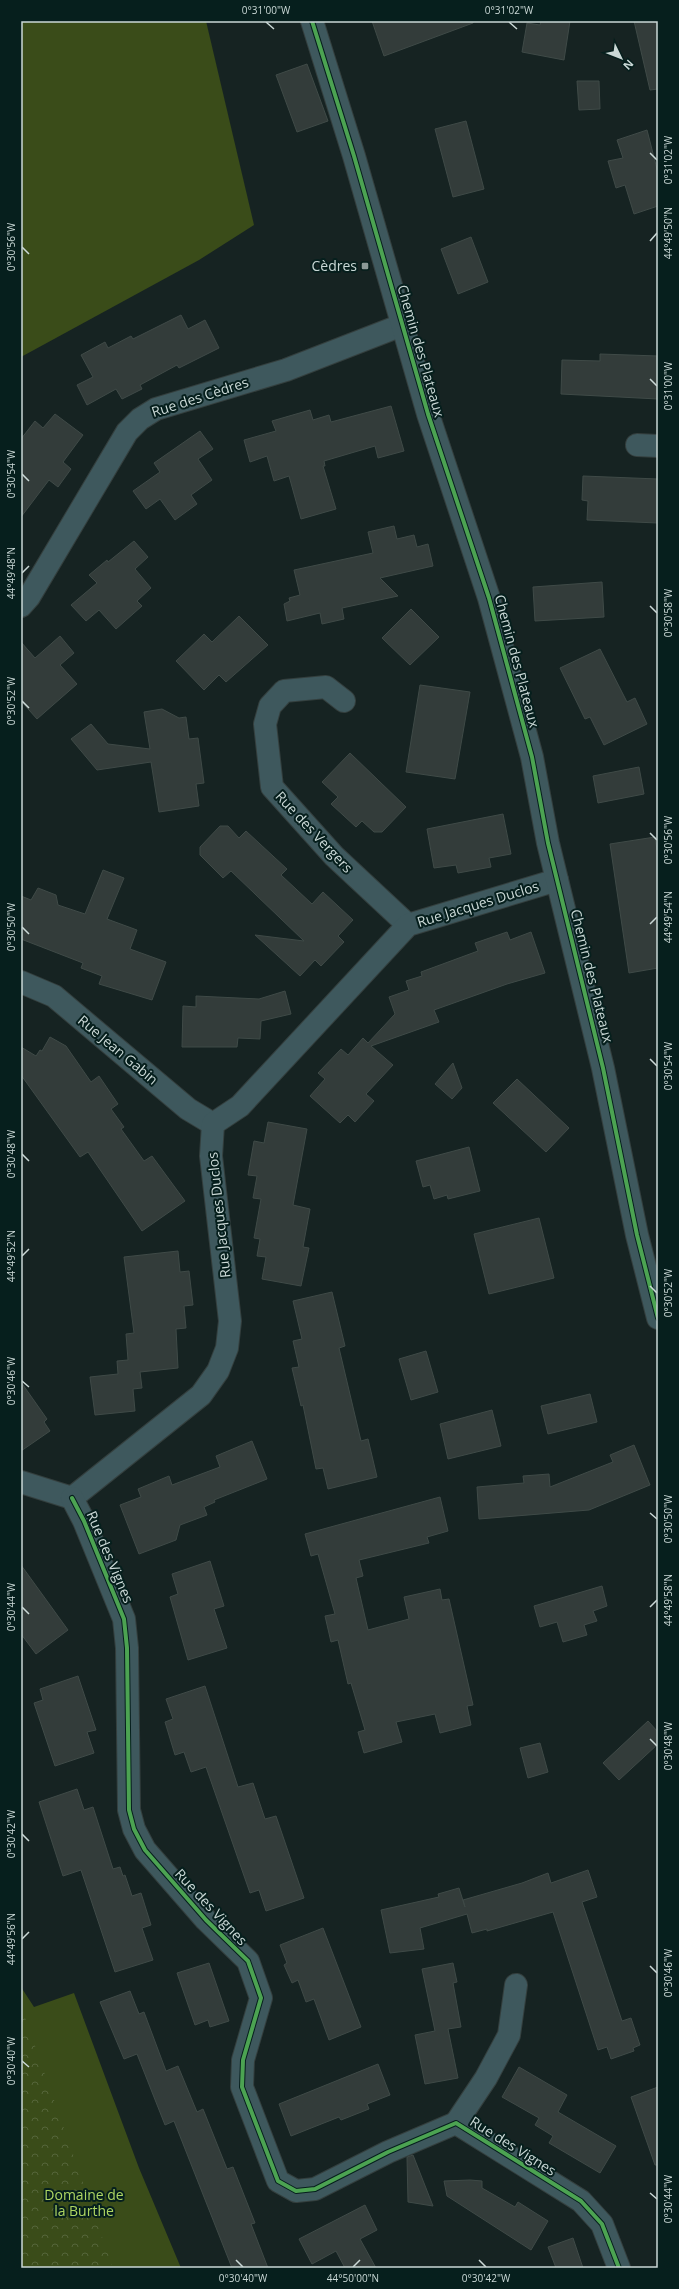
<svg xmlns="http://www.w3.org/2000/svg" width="679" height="2289" viewBox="0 0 679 2289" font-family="'Open Sans',sans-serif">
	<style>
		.green { fill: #3a4c19 }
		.forest { fill: url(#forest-crowns) }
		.building { fill: #333c3a; stroke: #3f4a47 }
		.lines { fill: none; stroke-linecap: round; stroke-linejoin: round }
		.minor-casing { stroke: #343f3e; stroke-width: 24 }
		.tertiary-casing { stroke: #343f3e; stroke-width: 24 }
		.minor { stroke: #3e585d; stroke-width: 22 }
		.tertiary { stroke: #3e585d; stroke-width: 22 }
		.cycleway-casing { stroke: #061f1d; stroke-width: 6 }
		.cycleway { stroke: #4ca352; stroke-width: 4 }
		.ticks { fill: none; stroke: #cad8d6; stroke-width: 1.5 }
		.poi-dot { fill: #8b9997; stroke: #061f1d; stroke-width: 1.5 }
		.labels { text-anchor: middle; stroke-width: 4; stroke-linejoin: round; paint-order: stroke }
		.poi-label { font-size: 14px; fill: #cad8d6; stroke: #061f1d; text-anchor: end }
		.street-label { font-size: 14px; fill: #cad8d6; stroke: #061f1d }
		.park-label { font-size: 14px; fill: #aed662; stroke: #061f1d }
		.neatline { fill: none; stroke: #cad8d6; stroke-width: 1.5 }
		.ticks-label { font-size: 10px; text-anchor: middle; fill: #cad8d6 }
	</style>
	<defs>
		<pattern id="forest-crowns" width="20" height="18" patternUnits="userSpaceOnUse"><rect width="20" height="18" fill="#3a4c19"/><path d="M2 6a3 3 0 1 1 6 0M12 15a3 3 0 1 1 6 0" fill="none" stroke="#55653a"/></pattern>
	</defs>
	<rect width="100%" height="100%" fill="#162322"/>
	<g class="green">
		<polygon points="21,21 206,21 254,225 199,260 21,357"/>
		<polygon points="21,1987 34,2007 74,1993 139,2168 181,2268 21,2268"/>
	</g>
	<polygon class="forest" points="21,2006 113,2268 21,2268"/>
	<g class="building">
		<polygon points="372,21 473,21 473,23 384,56"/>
		<polygon points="541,21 570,21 564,60 522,52 527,23 540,25"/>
		<polygon points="634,21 658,21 658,89 650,90"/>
		<polygon points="307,64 328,121 297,132 276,75"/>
		<polygon points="577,81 599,81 600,109 579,110"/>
		<polygon points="466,121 484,189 453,197 435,129"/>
		<polygon points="647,130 658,173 658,206 634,214 625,185 616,188 608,161 623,158 617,140"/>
		<polygon points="471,237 488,282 458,294 441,249"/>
		<polygon points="181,315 188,329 205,320 219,348 179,368 177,365 140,385 142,389 122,399 116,389 87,405 77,385 93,377 81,355 105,342 108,348 131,336 133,339"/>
		<polygon points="600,354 658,356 658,399 561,394 562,360 600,361"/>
		<polygon points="391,406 404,451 378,458 375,446 324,461 325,466 323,466 336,509 301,519 289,476 274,481 267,456 250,462 244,440 276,431 272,421 310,410 313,420 329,415 331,422"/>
		<polygon points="55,414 83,435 63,462 71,469 58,487 49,480 21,517 21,439 35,421 43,428"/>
		<polygon points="200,431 213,449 198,459 212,480 191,495 197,504 175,520 160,499 146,509 133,491 160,472 154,463"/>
		<polygon points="583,476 658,479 658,523 587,520 588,501 582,500"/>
		<polygon points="394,526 397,539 414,535 417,547 428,544 433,566 380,578 398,596 342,608 344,619 322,624 320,613 287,621 284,604 290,601 289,598 300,595 294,570 373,553 368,532"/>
		<polygon points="134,541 148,557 135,569 151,588 137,601 142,606 116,629 99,610 86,621 71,605 97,583 89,575 107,560 108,562"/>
		<polygon points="602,582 604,617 535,621 533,587"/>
		<polygon points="411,609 439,637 410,665 382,638"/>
		<polygon points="239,616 268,645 226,682 219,675 204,690 176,661 204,634 212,642"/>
		<polygon points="60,636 74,653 60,665 77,684 37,719 21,701 21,642 35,658"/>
		<polygon points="600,649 627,702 635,698 647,724 604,745 590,717 585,719 560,668"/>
		<polygon points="420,685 470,692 455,779 406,772"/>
		<polygon points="162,709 179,718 186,717 189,739 198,738 204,783 196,784 199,806 159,812 151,762 97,770 71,739 91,724 108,744 150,749 144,712"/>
		<polygon points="350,753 406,807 382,832 374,832 362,821 356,827 331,804 338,797 322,782"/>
		<polygon points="639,767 644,794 598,803 593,776"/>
		<polygon points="503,814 511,854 489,858 491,867 458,873 456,865 434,868 427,829"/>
		<polygon points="220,826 228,826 239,838 246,831 287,869 281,875 312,904 323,892 353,920 338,936 344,942 321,966 315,960 300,976 255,935 304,941 231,871 223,878 200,855 200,847"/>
		<polygon points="655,837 658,856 658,968 629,973 610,844"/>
		<polygon points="103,870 124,878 107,919 137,930 130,949 166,962 152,1000 99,984 102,976 81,968 83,963 21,939 21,896 31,900 38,888 56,895 58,905 85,914"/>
		<polygon points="507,932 510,940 531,932 545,973 507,984 434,1010 439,1022 371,1046 393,1065 366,1094 374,1101 355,1122 348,1115 340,1123 310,1096 325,1079 318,1073 341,1049 348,1055 363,1038 368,1043 395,1014 389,997 409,990 406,981 422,976 421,972 478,951 475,943"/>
		<polygon points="285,991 291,1014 261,1021 260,1039 238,1038 237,1047 182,1047 183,1006 196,1007 196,996 259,999"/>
		<polygon points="50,1037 66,1046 91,1082 99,1076 118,1104 111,1109 124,1127 121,1129 144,1161 152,1156 185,1201 142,1231 88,1152 80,1157 21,1075 21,1047 36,1056 40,1050 42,1051"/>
		<polygon points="453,1063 462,1088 452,1099 435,1084"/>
		<polygon points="517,1079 569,1128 546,1152 493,1103"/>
		<polygon points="268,1122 307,1129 293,1205 310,1209 303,1247 309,1248 301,1286 262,1279 266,1257 257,1256 260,1239 254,1238 261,1199 253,1198 257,1176 248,1175 254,1141 264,1143"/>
		<polygon points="469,1147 480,1191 448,1199 447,1195 434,1199 430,1185 423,1187 416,1161"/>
		<polygon points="539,1218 554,1278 489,1294 474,1234"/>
		<polygon points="178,1251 180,1272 189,1271 193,1305 184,1306 186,1328 176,1329 178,1368 140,1372 142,1388 133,1389 135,1411 95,1415 90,1377 118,1374 117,1361 128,1360 126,1334 134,1333 124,1257"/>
		<polygon points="332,1292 345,1346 339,1348 361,1441 368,1439 377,1477 328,1489 323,1468 316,1469 303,1405 301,1406 292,1368 299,1367 293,1341 302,1339 293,1301"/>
		<polygon points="426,1351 438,1392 411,1400 399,1359"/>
		<polygon points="21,1382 47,1419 44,1422 50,1431 21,1451"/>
		<polygon points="590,1394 597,1422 548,1434 541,1406"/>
		<polygon points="492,1410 501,1446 448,1459 440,1424"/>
		<polygon points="252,1441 267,1479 214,1500 215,1502 204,1507 207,1515 180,1525 176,1540 139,1554 120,1505 141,1497 138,1489 169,1476 172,1485 220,1467 216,1456"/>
		<polygon points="634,1445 650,1485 589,1510 479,1519 477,1487 524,1483 523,1476 549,1474 550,1487 613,1462 610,1455"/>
		<polygon points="440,1497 448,1531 427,1537 429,1543 359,1560 363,1576 356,1578 368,1630 409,1619 404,1597 440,1589 442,1600 449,1599 473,1705 467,1706 471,1725 440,1733 435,1714 396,1722 402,1742 364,1753 358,1732 365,1730 351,1683 348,1684 338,1640 331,1642 325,1616 335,1614 318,1554 311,1556 305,1534"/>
		<polygon points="210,1561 224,1606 214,1609 227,1648 188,1660 170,1597 178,1594 172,1574"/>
		<polygon points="21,1565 68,1630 36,1654 21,1634"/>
		<polygon points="602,1586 607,1606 593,1611 597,1621 584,1625 587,1635 563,1642 557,1622 540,1627 534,1606"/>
		<polygon points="78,1676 96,1730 87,1732 94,1753 55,1766 34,1703 43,1700 40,1689"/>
		<polygon points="205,1686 238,1787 253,1783 265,1819 276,1816 304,1898 266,1911 259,1890 250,1893 206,1767 191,1772 184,1752 175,1755 165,1722 173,1719 166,1699"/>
		<polygon points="648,1721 658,1732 658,1744 619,1780 603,1763"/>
		<polygon points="540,1743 548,1772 528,1778 520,1748"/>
		<polygon points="77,1789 84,1810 93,1807 113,1869 120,1867 123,1876 125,1875 132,1896 141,1893 151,1925 142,1928 153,1960 115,1972 81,1870 63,1876 39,1802"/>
		<polygon points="588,1870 597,1897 582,1902 622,2021 631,2018 640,2045 633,2048 634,2051 611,2059 607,2047 598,2050 553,1912 487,1931 487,1929 472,1933 467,1914 420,1928 424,1949 390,1953 381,1910 439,1897 438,1894 459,1888 465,1907 463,1900 522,1883 548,1873 551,1883"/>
		<polygon points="323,1928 361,2027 329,2040 314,1999 306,2002 298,1980 292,1983 284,1965 287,1963 280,1945"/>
		<polygon points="209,1963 229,2021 210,2027 208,2020 195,2025 177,1973"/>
		<polygon points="453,1963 457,1982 453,1983 461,2027 448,2029 458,2078 425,2084 415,2035 435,2031 422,1969"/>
		<polygon points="130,1991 139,2014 144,2012 166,2071 178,2066 197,2112 203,2109 227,2169 233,2167 255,2223 251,2224 268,2268 232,2268 174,2121 165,2125 137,2054 124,2059 100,2002"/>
		<polygon points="378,2064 390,2095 367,2104 369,2109 341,2120 339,2117 291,2136 279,2104"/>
		<polygon points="519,2067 567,2095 558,2112 616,2146 600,2173 549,2143 553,2136 535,2125 539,2118 502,2097"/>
		<polygon points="658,2087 658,2165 655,2165 631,2097"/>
		<polygon points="413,2155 433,2206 408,2202 407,2157"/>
		<polygon points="470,2180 482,2181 482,2188 515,2207 518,2202 548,2221 531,2250 447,2196 444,2181"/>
		<polygon points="365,2205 377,2230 360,2239 376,2268 345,2268 336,2251 312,2264 299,2239"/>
		<polygon points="573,2238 583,2268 556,2268 548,2247"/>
	</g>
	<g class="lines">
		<defs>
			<g id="minor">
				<polyline points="637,445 658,446"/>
				<polyline points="21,606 29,597 127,432 140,419 156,409 286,370 402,325"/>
				<polyline points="344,701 326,687 284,691 270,706 265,724 272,787 334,856 408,925"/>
				<polyline points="21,982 54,996 188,1109 213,1124"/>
				<polyline points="21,1482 72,1498 201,1395 218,1371 227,1348 230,1321 211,1156 213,1124 240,1106 408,925 557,880"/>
				<polyline points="72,1498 84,1521 124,1619 127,1648 129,1810 134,1829 145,1850 206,1920 248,1961 261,1998 243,2060 242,2087 278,2181 296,2191 315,2189 388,2152 456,2123 581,2201 602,2224 619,2268"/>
				<polyline points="456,2123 486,2078 509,2035 516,1985"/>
			</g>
			<polyline id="tertiary" points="312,21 354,156 428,414 489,598 532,757 548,843 603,1068 637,1235 658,1318"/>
		</defs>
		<use href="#minor" class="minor-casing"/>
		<use href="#tertiary" class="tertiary-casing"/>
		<use href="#minor" class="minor"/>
		<use href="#tertiary" class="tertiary"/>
		<defs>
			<g id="cycleway">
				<polyline points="312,21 354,156 428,414 489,598 532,757 548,843 603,1068 637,1235 658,1318"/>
				<polyline points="72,1498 84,1521 124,1619 127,1648 129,1810 134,1829 145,1850 206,1920 248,1961 261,1998 243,2060 242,2087 278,2181 296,2191 315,2189 388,2152 456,2123 581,2201 602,2224 619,2268"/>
			</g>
		</defs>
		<use href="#cycleway" class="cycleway-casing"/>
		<use href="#cycleway" class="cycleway"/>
	</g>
	<path class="ticks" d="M266 22 274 29M509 22 517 29M650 153 657 160M650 241 657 233M22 247 29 254M650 379 657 386M22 474 29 481M22 573 29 566M650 606 657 613M22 701 29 708M650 833 657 840M650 924 657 917M22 927 29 934M650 1059 657 1066M22 1154 29 1161M22 1256 29 1249M650 1286 657 1293M22 1381 29 1387M650 1513 657 1519M22 1607 29 1614M650 1607 657 1600M650 1739 657 1746M22 1834 29 1841M22 1939 29 1932M650 1966 657 1973M22 2061 29 2067M650 2193 657 2199M236 2260 243 2267M479 2260 486 2267M353 2267 360 2260"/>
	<rect class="poi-dot" x="361" y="262" width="8" height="8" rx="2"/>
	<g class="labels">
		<g class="poi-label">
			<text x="357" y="271">Cèdres</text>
		</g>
		<g class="street-label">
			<text transform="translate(421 351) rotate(74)" y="5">Chemin des Plateaux</text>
			<text transform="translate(200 397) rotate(-18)" y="5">Rue des Cèdres</text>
			<text transform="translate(517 661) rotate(75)" y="5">Chemin des Plateaux</text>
			<text transform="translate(314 832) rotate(47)" y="5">Rue des Vergers</text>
			<text transform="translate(478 904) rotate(-17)" y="5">Rue Jacques Duclos</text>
			<text transform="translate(592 976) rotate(76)" y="5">Chemin des Plateaux</text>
			<text transform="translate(118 1050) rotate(40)" y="5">Rue Jean Gabin</text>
			<text transform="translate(219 1215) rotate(-96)" y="5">Rue Jacques Duclos</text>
			<text transform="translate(110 1557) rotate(67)" y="5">Rue des Vignes</text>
			<text transform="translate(211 1907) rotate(47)" y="5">Rue des Vignes</text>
			<text transform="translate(513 2146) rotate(32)" y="5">Rue des Vignes</text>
		</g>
		<g class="park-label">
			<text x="84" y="2200">Domaine de<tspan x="84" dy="16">la Burthe</tspan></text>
		</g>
	</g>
	<rect width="679" height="2289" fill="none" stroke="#061f1d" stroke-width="44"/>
	<g transform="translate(621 58) rotate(133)" stroke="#061f1d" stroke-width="3" paint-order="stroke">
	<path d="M0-3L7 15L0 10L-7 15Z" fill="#cad8d6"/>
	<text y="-6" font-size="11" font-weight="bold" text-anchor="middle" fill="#cad8d6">N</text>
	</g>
	<rect x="22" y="22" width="635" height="2245" class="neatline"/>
	<g class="ticks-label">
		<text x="266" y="14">0°31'00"W</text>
		<text x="509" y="14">0°31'02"W</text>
		<text transform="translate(668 160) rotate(-90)" y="4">0°31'02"W</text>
		<text transform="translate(668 233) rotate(-90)" y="4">44°49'50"N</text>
		<text transform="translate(11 247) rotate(-90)" y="4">0°30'56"W</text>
		<text transform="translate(668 386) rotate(-90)" y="4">0°31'00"W</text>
		<text transform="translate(11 474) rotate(-90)" y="4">0°30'54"W</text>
		<text transform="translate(11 573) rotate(-90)" y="4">44°49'48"N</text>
		<text transform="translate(668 613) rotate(-90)" y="4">0°30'58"W</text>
		<text transform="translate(11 701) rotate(-90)" y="4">0°30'52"W</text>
		<text transform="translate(668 840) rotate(-90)" y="4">0°30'56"W</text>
		<text transform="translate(668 917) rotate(-90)" y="4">44°49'54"N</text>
		<text transform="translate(11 927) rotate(-90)" y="4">0°30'50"W</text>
		<text transform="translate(668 1066) rotate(-90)" y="4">0°30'54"W</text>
		<text transform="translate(11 1154) rotate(-90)" y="4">0°30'48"W</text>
		<text transform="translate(11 1256) rotate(-90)" y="4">44°49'52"N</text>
		<text transform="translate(668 1293) rotate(-90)" y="4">0°30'52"W</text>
		<text transform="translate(11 1381) rotate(-90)" y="4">0°30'46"W</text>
		<text transform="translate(668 1519) rotate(-90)" y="4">0°30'50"W</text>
		<text transform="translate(668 1600) rotate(-90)" y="4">44°49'58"N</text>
		<text transform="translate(11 1607) rotate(-90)" y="4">0°30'44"W</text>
		<text transform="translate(668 1746) rotate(-90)" y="4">0°30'48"W</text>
		<text transform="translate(11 1834) rotate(-90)" y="4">0°30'42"W</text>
		<text transform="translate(11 1939) rotate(-90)" y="4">44°49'56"N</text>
		<text transform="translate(668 1973) rotate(-90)" y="4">0°30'46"W</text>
		<text transform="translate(11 2061) rotate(-90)" y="4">0°30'40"W</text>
		<text transform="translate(668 2199) rotate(-90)" y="4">0°30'44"W</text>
		<text x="243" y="2282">0°30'40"W</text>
		<text x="353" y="2282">44°50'00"N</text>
		<text x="486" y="2282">0°30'42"W</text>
	</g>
</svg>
